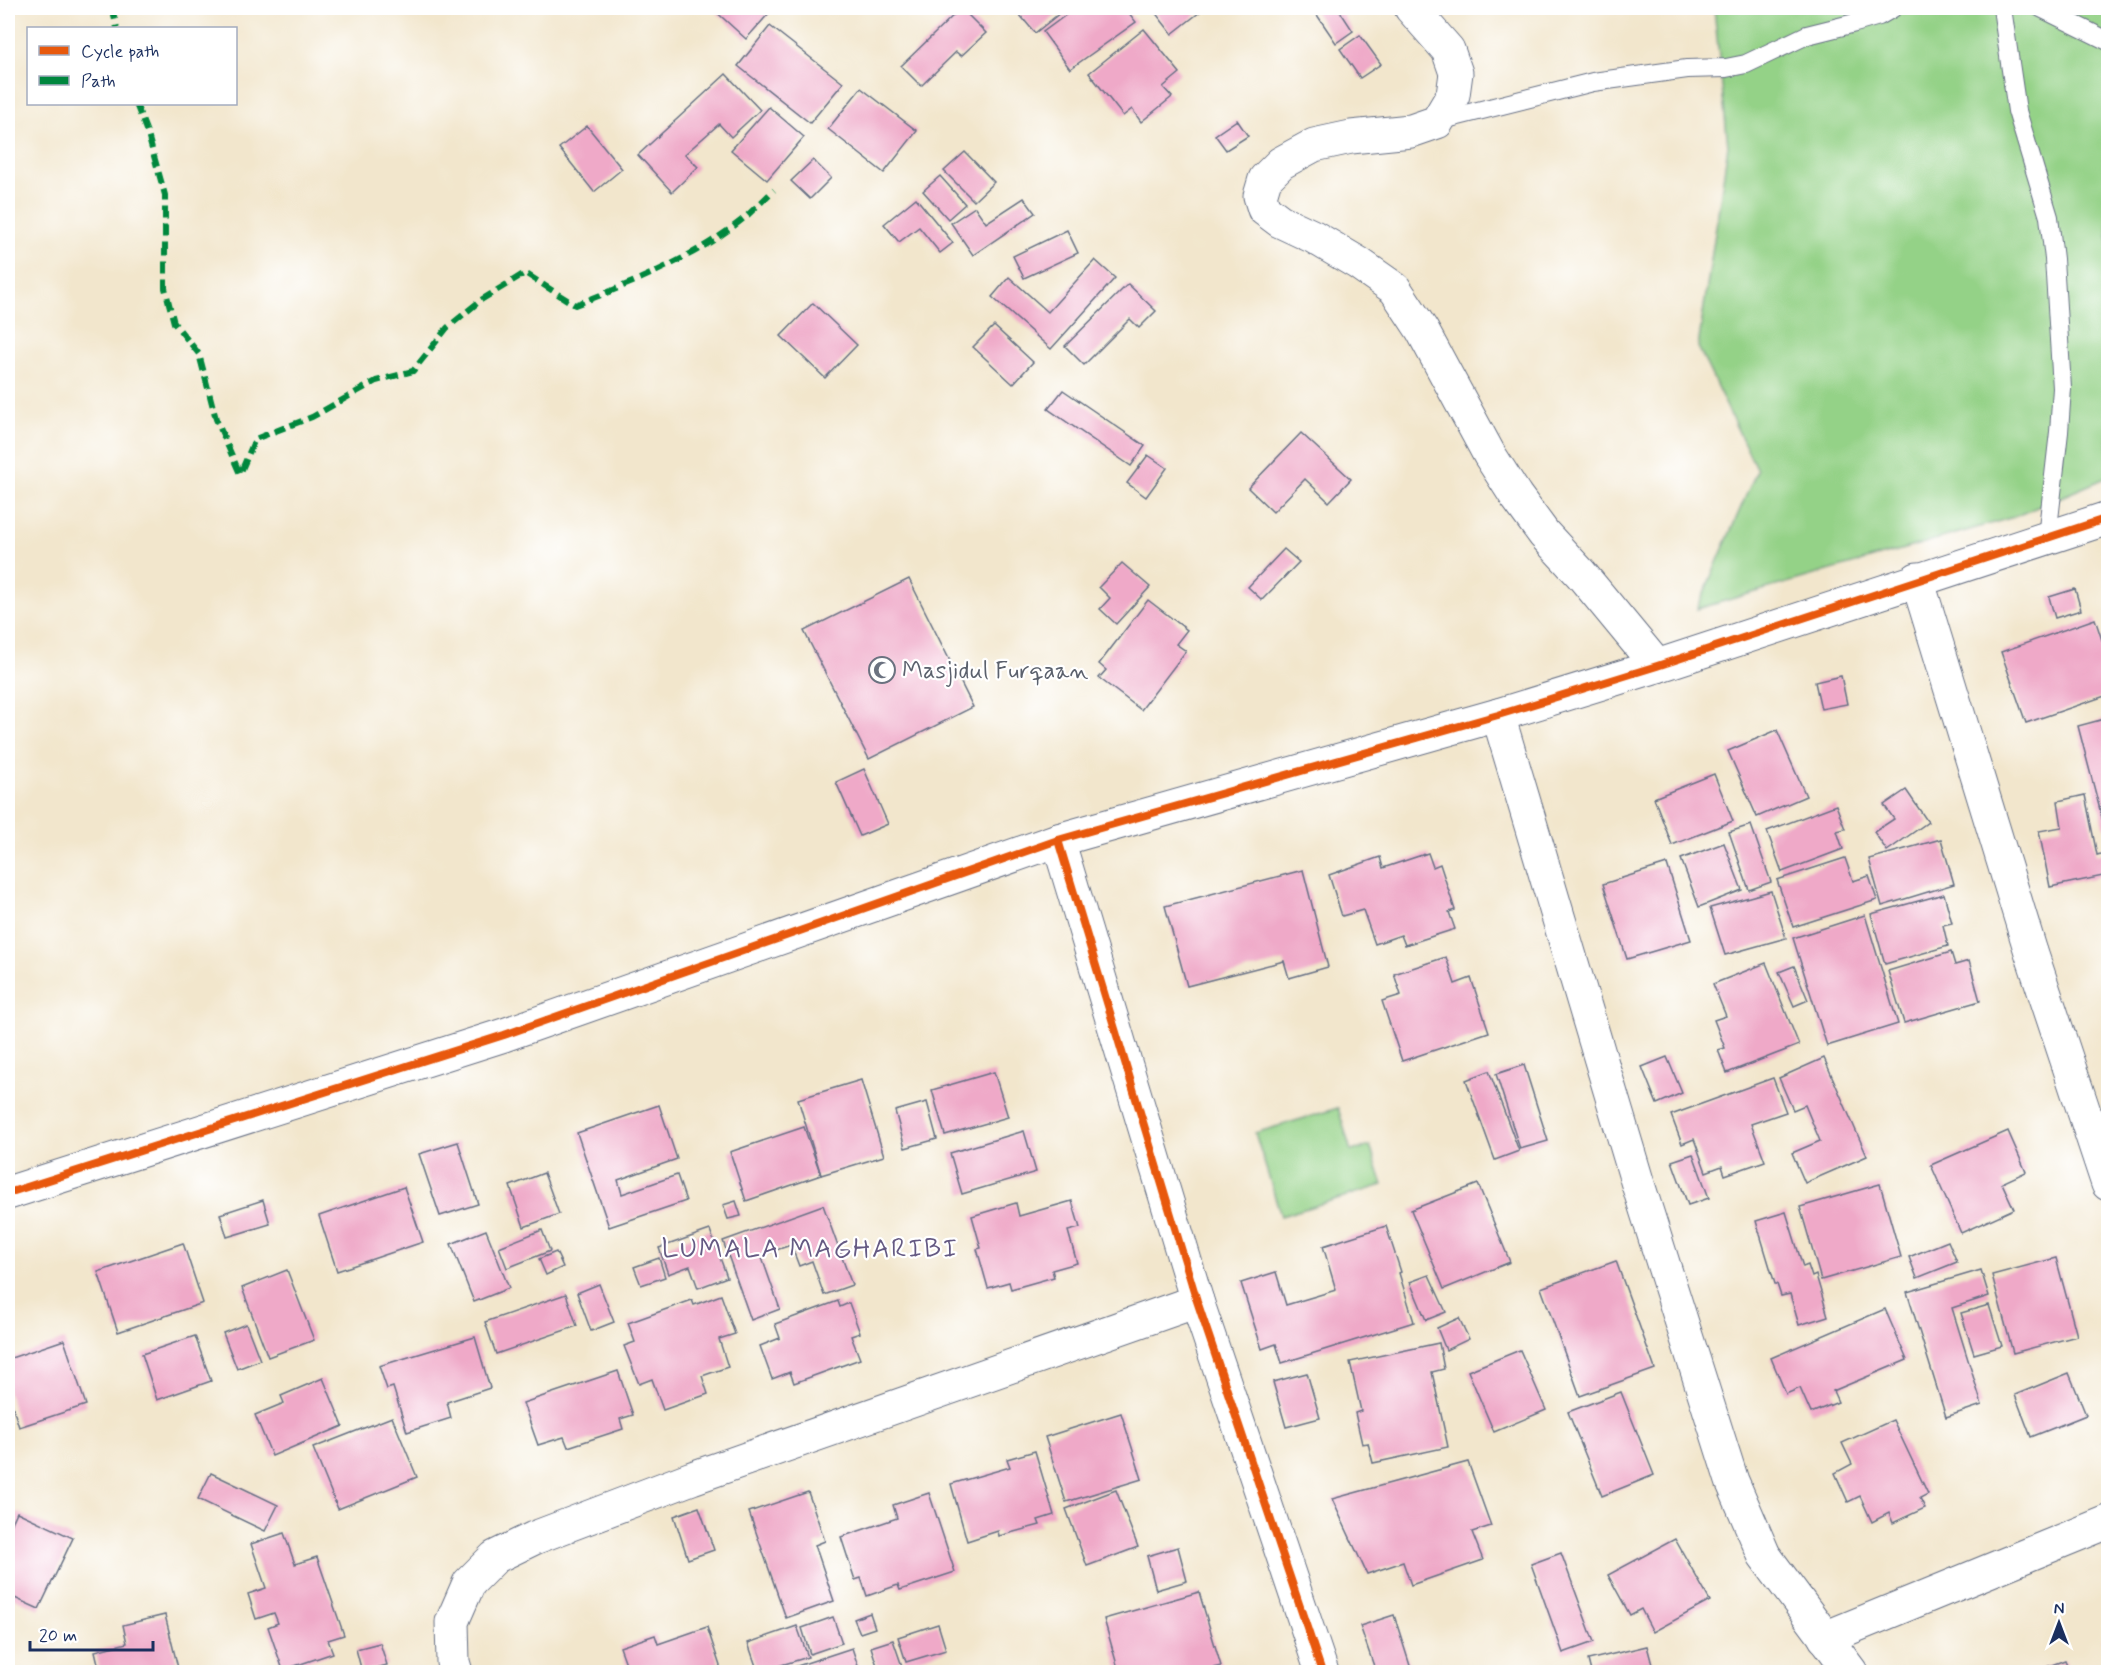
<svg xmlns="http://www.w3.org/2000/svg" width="2116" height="1680" viewBox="0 0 2116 1680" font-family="Mynerve,sans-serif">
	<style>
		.green { fill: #94d287; stroke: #588072; stroke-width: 1.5 }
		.building { fill: #efa9c8 }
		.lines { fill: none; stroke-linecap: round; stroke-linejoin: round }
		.service-casing { stroke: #666f84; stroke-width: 20 }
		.minor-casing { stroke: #666f84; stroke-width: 35 }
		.service { stroke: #fff; stroke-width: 18 }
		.minor { stroke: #fff; stroke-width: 33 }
		.quiet { stroke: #00873e; stroke-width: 6; stroke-dasharray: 12 6; stroke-linecap: butt }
		.cycleway-casing { stroke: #fff; stroke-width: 11 }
		.cycleway { stroke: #e8590c; stroke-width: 8 }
		.labels { text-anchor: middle; stroke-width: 4.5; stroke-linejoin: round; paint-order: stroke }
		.worship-label { font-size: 24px; fill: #5b616d; stroke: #fff; text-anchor: start }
		.quarter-label { font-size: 27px; letter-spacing: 1.5px; fill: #655a83; stroke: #fff }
	</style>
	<rect width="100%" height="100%" fill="#fff"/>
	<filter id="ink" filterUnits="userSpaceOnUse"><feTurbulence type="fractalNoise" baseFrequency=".0167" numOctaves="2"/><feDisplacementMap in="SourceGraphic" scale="12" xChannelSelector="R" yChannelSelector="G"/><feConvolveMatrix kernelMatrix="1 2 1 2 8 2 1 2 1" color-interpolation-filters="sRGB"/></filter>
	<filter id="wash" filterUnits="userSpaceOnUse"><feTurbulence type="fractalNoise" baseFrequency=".008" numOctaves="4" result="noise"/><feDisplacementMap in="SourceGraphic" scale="24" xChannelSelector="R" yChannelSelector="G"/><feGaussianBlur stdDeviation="1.35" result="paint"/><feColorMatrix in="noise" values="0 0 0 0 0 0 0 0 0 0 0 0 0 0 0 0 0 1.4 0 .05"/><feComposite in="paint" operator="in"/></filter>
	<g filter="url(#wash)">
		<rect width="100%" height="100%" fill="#f2e6cc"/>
		<g class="green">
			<polygon points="1714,8 2108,8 2108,477 2014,517 1697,609 1757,470 1698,347 1728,146"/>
			<polygon points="1338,1108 1351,1151 1370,1146 1383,1185 1281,1216 1255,1133"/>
		</g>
		<g id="blocks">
			<g class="building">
				<polygon points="712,8 768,8 771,11 746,39"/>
				<polygon points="961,8 986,33 961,56 956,52 921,86 901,66"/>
				<polygon points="1014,8 1058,8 1061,12 1035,33"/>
				<polygon points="1073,8 1125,8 1136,22 1070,69 1043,32 1074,9"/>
				<polygon points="1158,8 1205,8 1172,34 1154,11"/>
				<polygon points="1322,8 1338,8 1353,31 1336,43 1315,12"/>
				<polygon points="770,26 843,83 810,123 738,66"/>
				<polygon points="1144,29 1180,73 1163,87 1172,97 1141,122 1132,109 1123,116 1089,73"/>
				<polygon points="1360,35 1381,64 1360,78 1340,49"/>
				<polygon points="726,74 760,110 731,137 719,124 685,154 698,167 672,192 638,155"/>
				<polygon points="861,88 917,131 884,173 828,129"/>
				<polygon points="769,107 804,137 767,180 731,150"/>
				<polygon points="1237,120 1248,136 1226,150 1215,135"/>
				<polygon points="587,126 622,169 594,192 559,148"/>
				<polygon points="965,152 994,182 974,201 944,171"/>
				<polygon points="813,160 831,178 810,199 791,181"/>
				<polygon points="940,176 965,204 948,219 923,191"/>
				<polygon points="916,198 953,243 940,253 919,227 899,242 884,224"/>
				<polygon points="1024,198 1035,213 973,255 951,223 975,207 986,223"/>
				<polygon points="1067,230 1078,253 1024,278 1013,256"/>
				<polygon points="1095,260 1115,278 1051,349 992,297 1009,277 1048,312"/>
				<polygon points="1128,284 1156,311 1139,328 1130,319 1084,365 1065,346"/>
				<polygon points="813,303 857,345 825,378 781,336"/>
				<polygon points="994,326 1033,362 1013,384 973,347"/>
				<polygon points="1063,390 1145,446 1131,466 1048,409"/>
				<polygon points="1301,433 1351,479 1329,502 1305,479 1273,512 1248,488"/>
				<polygon points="1148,455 1167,468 1146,497 1127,483"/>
				<polygon points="1284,549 1299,562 1262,600 1248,587"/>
				<polygon points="1122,563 1150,587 1116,624 1100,609 1110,598 1099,587"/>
				<polygon points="909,579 973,707 869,759 804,631"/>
				<polygon points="2075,589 2081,610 2055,618 2049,597"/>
				<polygon points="1148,600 1187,630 1176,644 1186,651 1141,710 1099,678 1106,670 1099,664"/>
				<polygon points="2095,619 2108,658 2108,695 2026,723 2001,652"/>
				<polygon points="1841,676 1847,704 1821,709 1815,682"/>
				<polygon points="2108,718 2108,828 2105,829 2078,726"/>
				<polygon points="1777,730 1806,796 1757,817 1728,751"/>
				<polygon points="864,769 888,824 860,836 836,782"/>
				<polygon points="1714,774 1733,821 1672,845 1654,798"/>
				<polygon points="1906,790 1928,822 1887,851 1874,832 1894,819 1884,805"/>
				<polygon points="2085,795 2097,855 2108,852 2108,875 2050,887 2039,831 2062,827 2058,801"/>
				<polygon points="1836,805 1845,829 1837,831 1843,849 1782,872 1767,831"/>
				<polygon points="1751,825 1771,882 1749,890 1729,832"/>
				<polygon points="1941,839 1954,884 1882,906 1869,859"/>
				<polygon points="1724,843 1742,890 1699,907 1681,859"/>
				<polygon points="1428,853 1433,867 1440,864 1455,910 1449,912 1455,929 1405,945 1401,935 1375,944 1363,910 1342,916 1329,875 1380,857 1383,868"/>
				<polygon points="1845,858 1853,881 1869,876 1877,900 1793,927 1777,880"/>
				<polygon points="1667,864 1691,940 1627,959 1603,884"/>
				<polygon points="1303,870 1328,967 1289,978 1284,961 1187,986 1165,906"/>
				<polygon points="1771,891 1786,938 1725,955 1710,908"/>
				<polygon points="1944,894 1952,923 1943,925 1948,946 1885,964 1871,914"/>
				<polygon points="1865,915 1898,1024 1827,1046 1793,938"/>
				<polygon points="1951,952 1955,965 1969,961 1980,1001 1904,1023 1888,971"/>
				<polygon points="1446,957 1455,984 1471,978 1489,1032 1402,1061 1382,1001 1401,995 1394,974"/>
				<polygon points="1766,963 1799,1045 1727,1073 1718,1050 1725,1048 1714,1020 1726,1016 1713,984"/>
				<polygon points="1794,966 1808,1000 1794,1006 1779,972"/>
				<polygon points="1667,1057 1682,1093 1657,1104 1642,1067"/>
				<polygon points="1824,1058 1867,1156 1805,1183 1792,1153 1820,1141 1805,1105 1793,1110 1779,1078"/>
				<polygon points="1524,1065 1548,1141 1520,1149 1496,1074"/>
				<polygon points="1489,1071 1519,1151 1495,1160 1466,1080"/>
				<polygon points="994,1072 1008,1117 945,1135 932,1090"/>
				<polygon points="1773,1078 1786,1112 1751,1124 1765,1161 1725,1175 1722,1166 1706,1172 1694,1139 1682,1144 1671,1115"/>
				<polygon points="861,1080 884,1156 821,1175 798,1099"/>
				<polygon points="927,1102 937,1139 905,1148 895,1111"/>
				<polygon points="659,1105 677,1159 618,1180 622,1194 677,1175 686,1201 609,1227 577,1133"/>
				<polygon points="804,1127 821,1175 746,1201 730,1152"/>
				<polygon points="1024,1131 1036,1172 962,1194 950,1153"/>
				<polygon points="2008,1131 2026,1172 2002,1183 2014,1209 1961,1233 1931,1165"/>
				<polygon points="458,1142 478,1204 440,1216 419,1154"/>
				<polygon points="1693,1154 1709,1198 1688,1205 1672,1161"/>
				<polygon points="544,1173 559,1214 524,1227 510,1186"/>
				<polygon points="1478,1184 1510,1262 1444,1289 1411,1210"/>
				<polygon points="1880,1184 1901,1257 1821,1280 1800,1207"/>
				<polygon points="404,1187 423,1242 337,1271 319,1216"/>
				<polygon points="263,1200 270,1224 227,1237 220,1214"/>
				<polygon points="736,1201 741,1216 728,1219 723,1205"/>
				<polygon points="1072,1201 1080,1228 1068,1231 1077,1263 1052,1270 1054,1277 1011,1289 1009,1282 988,1288 977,1249 981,1248 972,1216 1016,1203 1019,1216"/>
				<polygon points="823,1205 852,1285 824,1295 812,1261 799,1266 791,1245 761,1255 780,1309 751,1320 723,1241"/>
				<polygon points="1786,1212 1803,1267 1808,1265 1812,1277 1816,1275 1828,1316 1799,1325 1790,1294 1781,1296 1777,1284 1775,1284 1756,1221"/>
				<polygon points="1386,1226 1401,1272 1399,1273 1414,1322 1282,1363 1276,1344 1262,1349 1241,1283 1276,1272 1286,1305 1336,1290 1323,1246"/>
				<polygon points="486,1230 509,1288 474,1302 451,1244"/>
				<polygon points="542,1230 550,1251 507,1268 499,1247"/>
				<polygon points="710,1230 727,1277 698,1288 690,1266 668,1274 659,1248"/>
				<polygon points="1948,1241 1957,1262 1917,1278 1909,1257"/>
				<polygon points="183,1243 203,1303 118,1332 98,1272"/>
				<polygon points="556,1252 563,1267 546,1275 539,1259"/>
				<polygon points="659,1258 665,1277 641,1285 634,1267"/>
				<polygon points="2056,1258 2077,1336 2013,1353 1992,1275"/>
				<polygon points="1616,1261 1655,1369 1580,1396 1541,1288"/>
				<polygon points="287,1270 314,1340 268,1357 242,1288"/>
				<polygon points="1981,1270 1989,1296 1952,1308 1982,1405 1946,1417 1907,1292"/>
				<polygon points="1429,1275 1446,1312 1426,1320 1410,1282"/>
				<polygon points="599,1284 614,1322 591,1331 577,1293"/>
				<polygon points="566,1294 577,1326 496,1354 485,1322"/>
				<polygon points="721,1295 735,1334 719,1339 728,1367 702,1376 708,1394 663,1410 652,1379 639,1384 624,1346 635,1342 628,1323 692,1300 694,1305"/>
				<polygon points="838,1301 840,1307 849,1303 860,1333 851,1336 860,1359 794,1383 790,1372 772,1379 760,1346 780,1338 775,1324"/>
				<polygon points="1989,1305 2002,1346 1974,1354 1961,1313"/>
				<polygon points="1885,1309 1907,1360 1833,1391 1838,1402 1811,1413 1800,1388 1786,1394 1771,1358"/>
				<polygon points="1459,1318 1469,1339 1446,1350 1437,1328"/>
				<polygon points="246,1324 260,1360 237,1369 223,1333"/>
				<polygon points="195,1336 211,1381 157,1400 142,1354"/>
				<polygon points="475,1337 490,1388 447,1402 451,1418 407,1432 393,1387 387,1389 379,1366"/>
				<polygon points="64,1340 86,1405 19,1427 8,1392 8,1359"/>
				<polygon points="1439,1343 1444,1369 1432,1372 1448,1447 1373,1463 1368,1443 1362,1444 1355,1413 1361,1411 1350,1362"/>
				<polygon points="1520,1350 1546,1410 1494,1432 1468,1371"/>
				<polygon points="618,1371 633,1415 620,1419 623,1429 568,1447 564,1437 538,1445 523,1403"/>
				<polygon points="1307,1373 1320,1418 1286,1427 1273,1382"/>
				<polygon points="2069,1373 2086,1415 2031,1437 2015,1395"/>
				<polygon points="323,1378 343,1426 272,1456 255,1415 284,1403 281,1396"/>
				<polygon points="1621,1392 1654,1475 1602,1496 1568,1412"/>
				<polygon points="1121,1413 1142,1479 1066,1502 1045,1437"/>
				<polygon points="392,1417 417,1477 338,1509 313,1448"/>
				<polygon points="1893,1420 1928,1494 1920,1498 1925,1508 1893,1523 1889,1513 1872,1522 1860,1496 1848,1502 1835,1473 1852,1464 1842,1443"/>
				<polygon points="1035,1451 1054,1515 1038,1520 1040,1525 999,1536 998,1531 967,1541 951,1484 1010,1467 1007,1459"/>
				<polygon points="1468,1462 1491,1526 1472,1532 1483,1560 1411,1585 1403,1562 1367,1574 1332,1499"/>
				<polygon points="211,1473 278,1505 265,1531 198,1499"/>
				<polygon points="1116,1490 1138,1547 1087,1566 1066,1509"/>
				<polygon points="808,1492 825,1541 815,1545 834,1601 786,1618 749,1512"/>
				<polygon points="929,1493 955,1572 900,1590 898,1585 867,1596 861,1578 855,1580 841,1537 897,1518 893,1505"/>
				<polygon points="699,1507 714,1550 688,1559 674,1516"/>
				<polygon points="17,1512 73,1538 39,1609 8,1595 8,1532"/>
				<polygon points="284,1533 295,1564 317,1557 344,1635 328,1640 333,1653 283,1670 268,1627 278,1623 274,1613 256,1619 248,1594 266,1588 251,1544"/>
				<polygon points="1675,1539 1710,1601 1653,1632 1641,1609 1630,1615 1608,1575"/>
				<polygon points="1178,1547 1187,1581 1156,1590 1147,1556"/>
				<polygon points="1561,1553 1594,1642 1563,1653 1531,1564"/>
				<polygon points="1199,1592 1221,1666 1197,1672 1119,1672 1104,1619"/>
				<polygon points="870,1613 875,1628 860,1633 854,1619"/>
				<polygon points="165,1615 179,1672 100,1672 95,1651 127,1643 123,1625"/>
				<polygon points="1394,1615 1412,1672 1376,1672 1360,1626"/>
				<polygon points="833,1617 842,1643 810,1654 802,1628"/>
				<polygon points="938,1624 946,1650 906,1662 898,1637"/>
				<polygon points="797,1626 808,1657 758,1672 748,1643"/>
				<polygon points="707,1627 722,1672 629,1672 620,1647 655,1635 658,1644"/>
				<polygon points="2108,1636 2108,1659 2101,1638"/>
				<polygon points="893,1640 904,1672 879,1672 871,1647"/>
				<polygon points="380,1643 387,1665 362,1672 356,1649"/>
				<polygon points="1647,1646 1654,1672 1591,1672 1588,1660"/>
				<polygon points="852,1648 860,1672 779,1672"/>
				<polygon points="2065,1660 2070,1672 2033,1672"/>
			</g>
		</g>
	</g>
	<g filter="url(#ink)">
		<use href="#blocks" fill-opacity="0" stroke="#666f84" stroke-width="1.5"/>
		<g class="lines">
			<defs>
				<g id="service">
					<polyline points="2002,8 2017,111 2049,217 2054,259 2062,388 2059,432 2047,537"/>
					<polyline points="2041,8 2108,41"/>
					<polyline points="1438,121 1593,82 1687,69 1726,68 1746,64 1807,35 1855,23 1879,16 1893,8"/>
				</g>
				<g id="minor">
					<polyline points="1411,8 1448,50 1456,73 1453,95 1437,122 1411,131 1351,137 1314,145 1281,163 1265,179 1260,196 1264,209 1280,221 1314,237 1358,263 1395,289 1422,330 1489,454 1516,496 1544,534 1581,574 1657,666"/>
					<polyline points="1917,579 2031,952 2108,1184"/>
					<polyline points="1498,715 1637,1181 1732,1481 1764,1555 1851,1672"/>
					<polyline points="1058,840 1197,1301 1322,1672"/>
					<polyline points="8,1193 504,1035 1058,840 1498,715 1657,666 2108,518"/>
					<polyline points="1825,1638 2108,1522"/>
					<polyline points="456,1672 453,1662 452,1622 469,1583 495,1557 534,1538 692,1478 1197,1301"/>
				</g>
			</defs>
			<use href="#service" class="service-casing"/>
			<use href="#minor" class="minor-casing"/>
			<use href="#service" class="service"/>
			<use href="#minor" class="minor"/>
			<g class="quiet">
				<polyline points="112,8 117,28"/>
				<path d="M136 104 148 135 165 195V288L174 323 199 354 216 419 240 474 255 439 312 417 376 381 413 371 447 328 481 300 525 273 575 305C633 283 694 258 743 219 754 210 764 199 774 190"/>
			</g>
			<defs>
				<g id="cycleway">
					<polyline points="1058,840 1197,1301 1322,1672"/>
					<polyline points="8,1193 504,1035 1058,840 1498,715 1657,666 2108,518"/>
				</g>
			</defs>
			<use href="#cycleway" class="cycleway-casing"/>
			<use href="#cycleway" class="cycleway"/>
		</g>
	</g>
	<defs>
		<symbol id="mosque-ring" viewBox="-11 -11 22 22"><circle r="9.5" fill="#fff" stroke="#6b7280" stroke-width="1.5"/><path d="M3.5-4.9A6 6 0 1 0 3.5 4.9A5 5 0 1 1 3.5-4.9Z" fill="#6b7280"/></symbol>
	</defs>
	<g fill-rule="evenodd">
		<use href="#mosque-ring" x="867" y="655" width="30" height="30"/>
	</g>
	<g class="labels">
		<g class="worship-label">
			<text x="902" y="678">Masjidul Furqaan</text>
		</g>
		<g class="quarter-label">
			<text x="810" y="1257">LUMALA MAGHARIBI</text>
		</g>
	</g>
	<rect width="2116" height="1680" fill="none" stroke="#fff" stroke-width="30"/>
	<rect x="27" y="27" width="210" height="78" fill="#ffffff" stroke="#a4acbf" stroke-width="1.5"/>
	<rect x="39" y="46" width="30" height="9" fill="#e8590c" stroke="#a4acbf" stroke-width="1.5"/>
	<text x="81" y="57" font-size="18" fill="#1b2f5e">Cycle path</text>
	<rect x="39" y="76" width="30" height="9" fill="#00873e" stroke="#a4acbf" stroke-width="1.5"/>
	<text x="81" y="87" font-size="18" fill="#1b2f5e">Path</text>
	<g transform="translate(2059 1623)" stroke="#ffffff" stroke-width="4.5" paint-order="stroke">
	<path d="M0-4.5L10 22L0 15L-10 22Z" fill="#1b2f5e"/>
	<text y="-9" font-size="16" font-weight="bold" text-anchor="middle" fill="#1b2f5e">N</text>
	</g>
	<path d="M30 1641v9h123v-9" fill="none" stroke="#1b2f5e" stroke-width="3"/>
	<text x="39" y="1641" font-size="18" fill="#1b2f5e" stroke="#ffffff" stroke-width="4.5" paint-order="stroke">20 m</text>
</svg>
